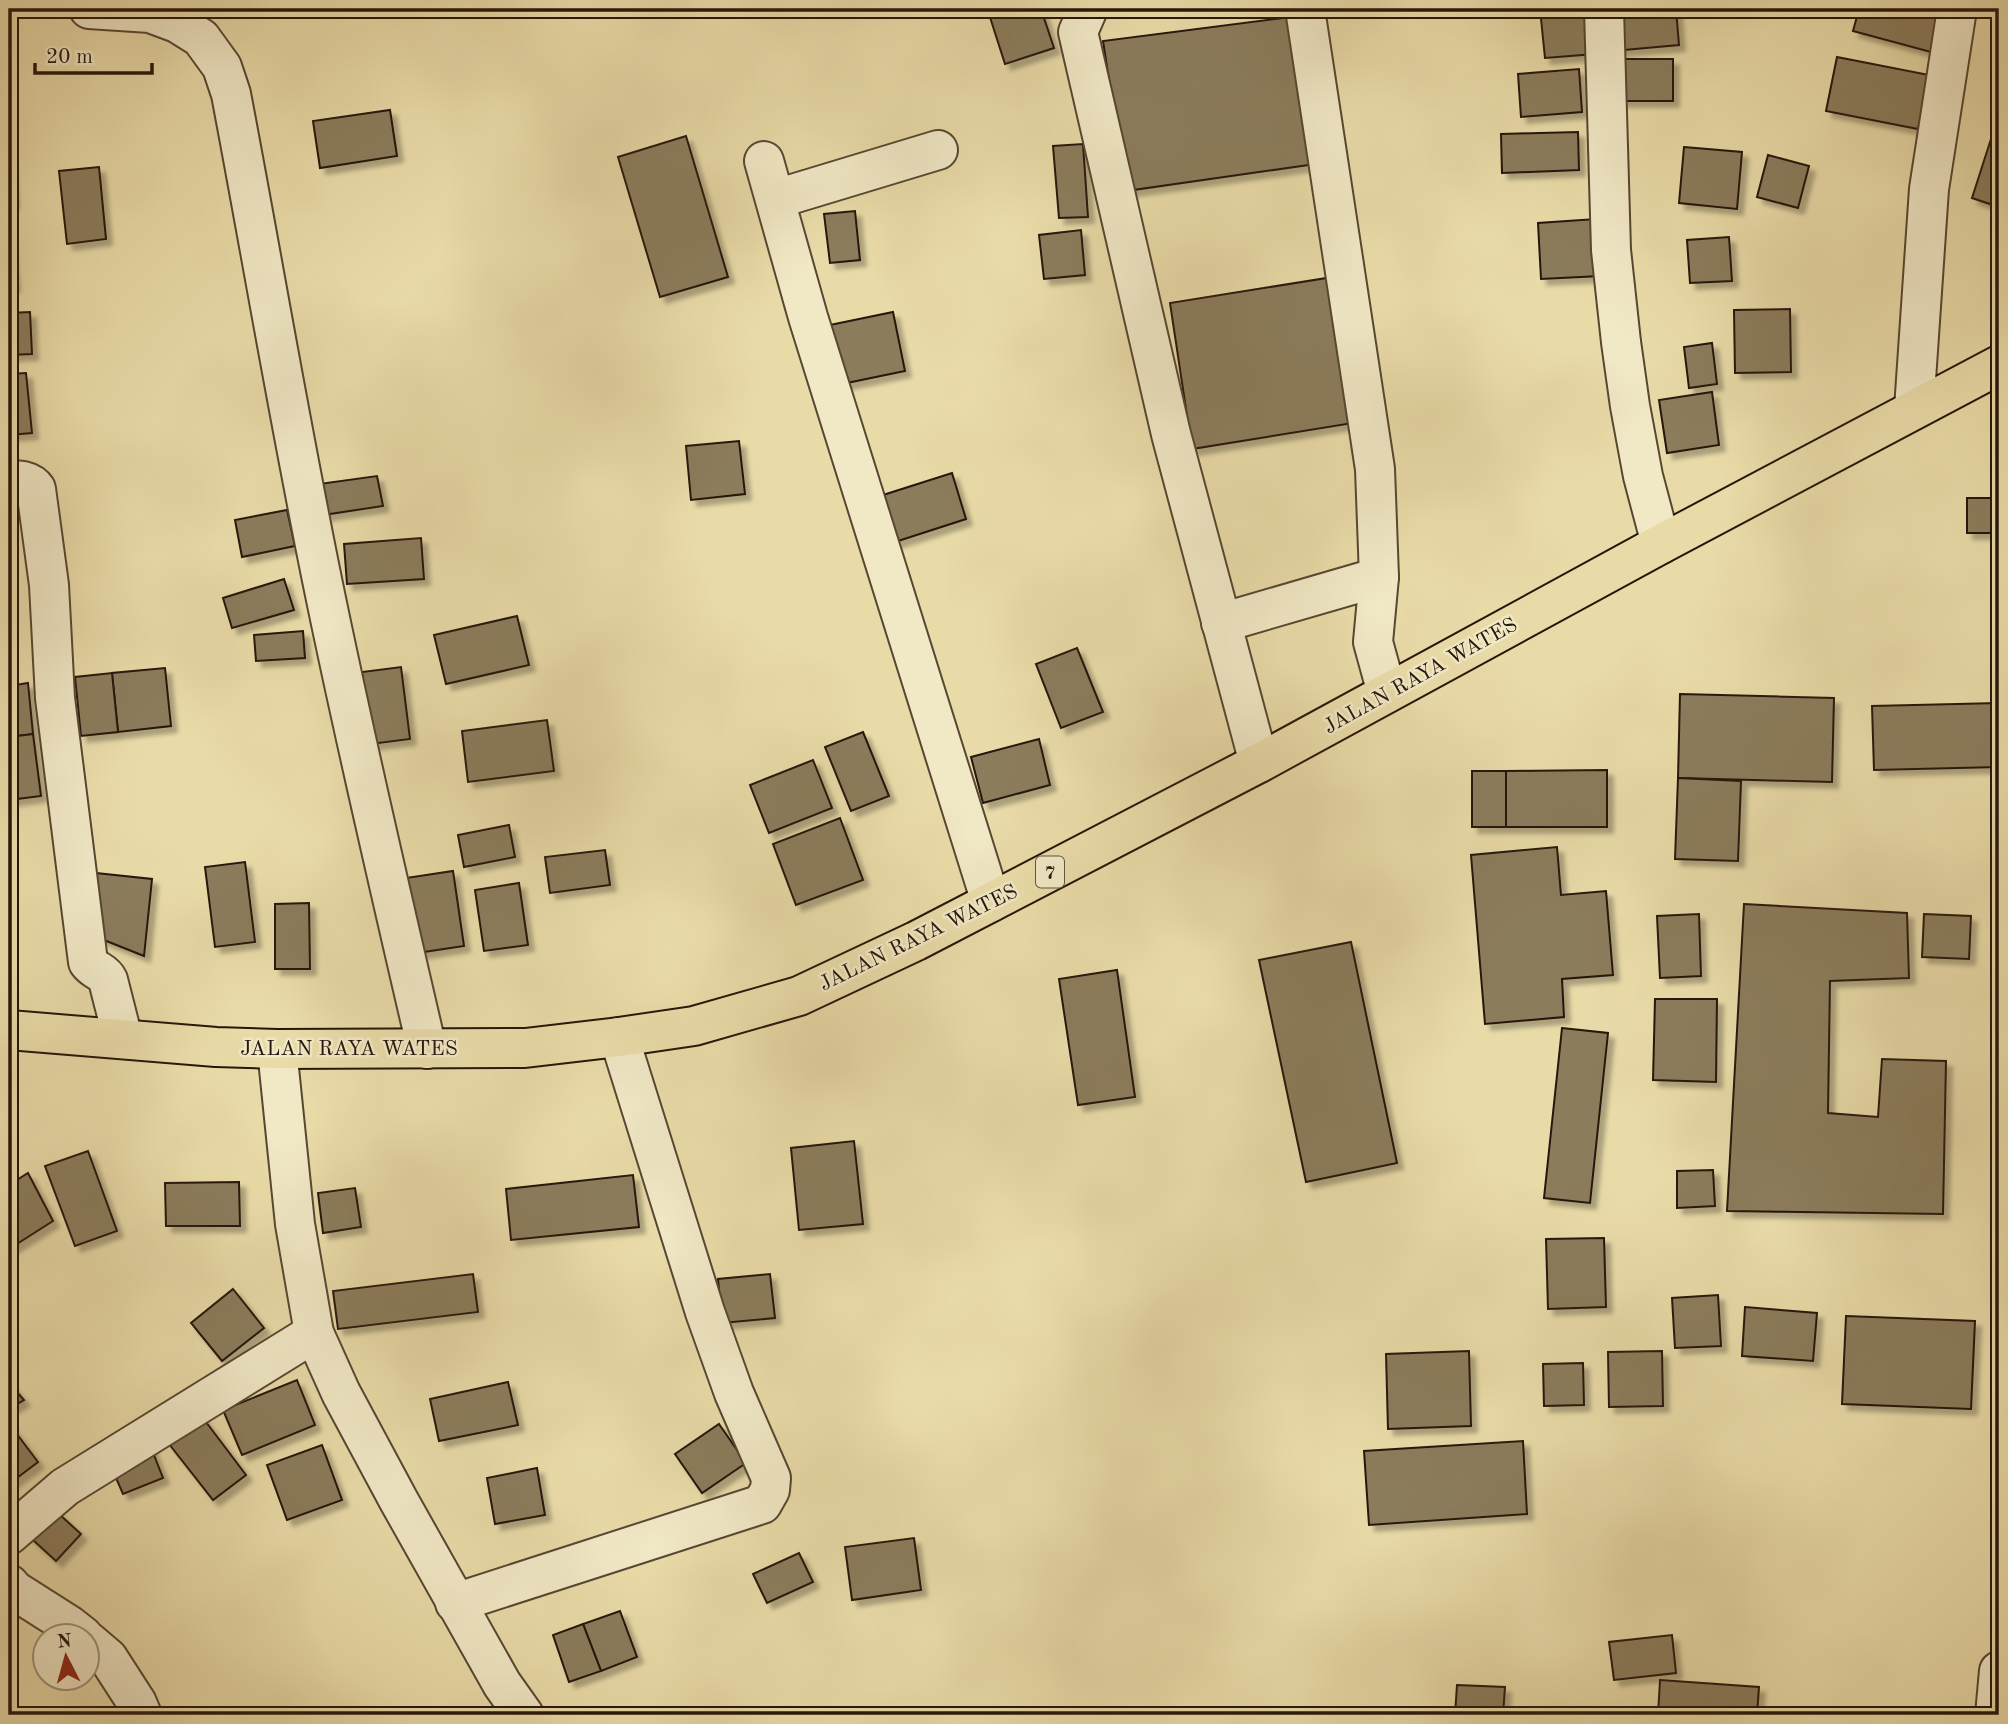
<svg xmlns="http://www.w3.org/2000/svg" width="2008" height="1724" viewBox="0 0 2008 1724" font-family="'Old Standard TT',serif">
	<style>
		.building { fill: #8b7c5c; stroke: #26160a; stroke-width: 2; filter: url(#shadow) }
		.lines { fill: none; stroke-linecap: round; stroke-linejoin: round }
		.minor-casing { stroke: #574732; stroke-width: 42 }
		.highway-casing { stroke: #26160a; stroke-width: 42 }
		.minor { stroke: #f1e8c6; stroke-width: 38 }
		.highway { stroke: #e9dba8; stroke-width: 38 }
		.labels { text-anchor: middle; stroke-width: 5; stroke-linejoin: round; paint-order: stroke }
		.shield { fill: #f1e8c6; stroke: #635542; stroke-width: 2 }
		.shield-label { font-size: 19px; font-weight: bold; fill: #26160a }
		.street-label { font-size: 21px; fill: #26160a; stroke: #f1e8c6 }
	</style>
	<defs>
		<filter id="shadow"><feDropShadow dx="6" dy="6" stdDeviation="2" flood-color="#0004"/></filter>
	</defs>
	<rect width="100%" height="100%" fill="#e9dba8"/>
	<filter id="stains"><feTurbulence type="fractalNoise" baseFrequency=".00286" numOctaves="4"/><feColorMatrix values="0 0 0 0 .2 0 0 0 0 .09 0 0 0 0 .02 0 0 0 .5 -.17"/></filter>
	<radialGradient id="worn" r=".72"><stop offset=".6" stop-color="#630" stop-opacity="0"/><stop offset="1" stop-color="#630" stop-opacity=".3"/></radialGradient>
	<g class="building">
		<polygon points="995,9 1041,9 1054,48 1005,64 988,11"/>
		<polygon points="1540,9 1591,9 1595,54 1545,58"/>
		<polygon points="1609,9 1676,9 1679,45 1613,51"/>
		<polygon points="1859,9 1943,9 1931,52 1853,31"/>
		<polygon points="1291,17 1316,164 1126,191 1103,41"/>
		<polygon points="1837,57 1929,75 1918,129 1826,111"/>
		<rect x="1615" y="59" width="58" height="42"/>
		<polygon points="1579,69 1582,112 1521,117 1518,74"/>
		<polygon points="390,110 397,156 320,168 313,121"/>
		<polygon points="1999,114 1999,207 1972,198"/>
		<polygon points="1578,132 1579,170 1502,173 1501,134"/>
		<polygon points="686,136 728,277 660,297 618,157"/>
		<polygon points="1083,144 1088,217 1059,218 1053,146"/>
		<polygon points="1684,147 1742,152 1737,209 1679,203"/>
		<polygon points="1768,155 1809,166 1798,208 1757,197"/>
		<polygon points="9,161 13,202 9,202"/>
		<polygon points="99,167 106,239 67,244 59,171"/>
		<polygon points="855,211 860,260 830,263 824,214"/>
		<polygon points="1596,219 1600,276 1541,279 1538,223"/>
		<polygon points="1081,230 1085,275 1044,279 1039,235"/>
		<polygon points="1729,237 1732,281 1690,283 1687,240"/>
		<polygon points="9,241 14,286 9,287"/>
		<polygon points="1333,277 1353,423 1192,449 1170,303"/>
		<polygon points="1790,309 1791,372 1735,373 1734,310"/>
		<polygon points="30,312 32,354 9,355 9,313"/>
		<polygon points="893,312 905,371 837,385 825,326"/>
		<polygon points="1712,343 1717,384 1689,388 1684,347"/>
		<polygon points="26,373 32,433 9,435 9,374"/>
		<polygon points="1712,392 1719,445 1667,453 1659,400"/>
		<polygon points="739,441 745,494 691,500 686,446"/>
		<polygon points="952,473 966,519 895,542 880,496"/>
		<polygon points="377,476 383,506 323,515 319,484"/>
		<rect x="1967" y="498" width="32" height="35"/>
		<polygon points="287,510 295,546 242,557 235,520"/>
		<polygon points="421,538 424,579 347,584 344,544"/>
		<polygon points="284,579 294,610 232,628 223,598"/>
		<polygon points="517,616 529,665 446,684 434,635"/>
		<polygon points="303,631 305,658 256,661 254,635"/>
		<polygon points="1077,648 1103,712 1061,728 1036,664"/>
		<polygon points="401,667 410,739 371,744 362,672"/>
		<polygon points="165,668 171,726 118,732 112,673"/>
		<polygon points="112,673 118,732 81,736 75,677"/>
		<polygon points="28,683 33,734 9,737 9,686"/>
		<polygon points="1680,694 1834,698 1832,782 1678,778"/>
		<polygon points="1999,703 1999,767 1874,770 1872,706"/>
		<polygon points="547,720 554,771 468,782 462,731"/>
		<polygon points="863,732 889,796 851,811 825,747"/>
		<polygon points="33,734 41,796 9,800 9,737"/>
		<polygon points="1039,739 1050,785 983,803 971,757"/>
		<polygon points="813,760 832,808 769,833 750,785"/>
		<polygon points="1607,770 1607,827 1506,827 1506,771"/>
		<rect x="1472" y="771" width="34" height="56"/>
		<polygon points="1678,778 1741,781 1738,861 1675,859"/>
		<polygon points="840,818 863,880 796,905 773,844"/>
		<polygon points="509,825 515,857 464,867 458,835"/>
		<polygon points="1557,847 1561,895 1606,891 1613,975 1562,979 1564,1017 1485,1024 1471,855"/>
		<polygon points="605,850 610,885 550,893 545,857"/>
		<polygon points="245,862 255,942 215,947 205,867"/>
		<polygon points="453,871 464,946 417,953 406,878"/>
		<polygon points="96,873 152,879 144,956 89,934"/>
		<polygon points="519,883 528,945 484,951 475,890"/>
		<polygon points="309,903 310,969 275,969 275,904"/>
		<polygon points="1744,904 1907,913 1909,978 1830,981 1828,1113 1878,1117 1882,1059 1946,1061 1943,1214 1727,1211"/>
		<polygon points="1699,914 1701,976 1660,978 1657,916"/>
		<polygon points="1924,914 1971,916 1969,959 1922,957"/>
		<polygon points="1351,942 1397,1163 1306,1182 1259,960"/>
		<polygon points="1117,970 1135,1097 1078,1105 1059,979"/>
		<polygon points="1655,999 1717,999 1716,1082 1653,1080"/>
		<polygon points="1562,1028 1608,1033 1590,1203 1544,1198"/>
		<polygon points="854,1141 863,1224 799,1230 791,1148"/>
		<polygon points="88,1151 117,1231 75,1246 45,1166"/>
		<polygon points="1713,1170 1715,1206 1677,1208 1677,1171"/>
		<polygon points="28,1173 53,1221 9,1249 9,1185"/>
		<polygon points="633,1175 639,1227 511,1240 506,1189"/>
		<polygon points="239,1182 240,1226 166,1226 165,1183"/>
		<polygon points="355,1188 361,1227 323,1233 318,1193"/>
		<polygon points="1604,1238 1606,1307 1548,1309 1546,1239"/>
		<polygon points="473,1274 478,1312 338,1329 333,1291"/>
		<polygon points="770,1274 775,1318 722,1323 718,1279"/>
		<polygon points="233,1289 264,1328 222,1361 191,1323"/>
		<polygon points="1718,1295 1721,1346 1675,1348 1672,1298"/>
		<polygon points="1745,1307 1817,1313 1813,1361 1742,1356"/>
		<polygon points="1846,1316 1975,1321 1971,1409 1842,1404"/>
		<polygon points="1469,1351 1471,1426 1388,1429 1386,1354"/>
		<polygon points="1662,1351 1663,1406 1609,1407 1608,1352"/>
		<polygon points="1583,1363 1584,1405 1544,1406 1543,1364"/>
		<polygon points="297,1380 315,1425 242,1455 223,1410"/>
		<polygon points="508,1382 518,1425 439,1441 430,1399"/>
		<polygon points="9,1383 24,1400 9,1409"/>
		<polygon points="203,1418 246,1475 213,1500 169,1444"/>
		<polygon points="719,1424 746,1463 702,1493 675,1454"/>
		<polygon points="10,1425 38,1462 9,1484 9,1426"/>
		<polygon points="1523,1441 1527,1514 1369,1525 1364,1451"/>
		<polygon points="150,1445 163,1478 123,1494 109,1462"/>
		<polygon points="322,1445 342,1500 287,1520 267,1465"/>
		<polygon points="537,1468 545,1515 495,1524 487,1478"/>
		<polygon points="47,1503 81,1534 56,1561 22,1530"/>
		<polygon points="914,1538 921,1590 852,1600 845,1547"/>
		<polygon points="799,1553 813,1582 767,1603 753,1574"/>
		<polygon points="620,1611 637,1657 601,1671 583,1624"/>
		<polygon points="583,1624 601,1671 569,1682 553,1635"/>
		<polygon points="1672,1635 1676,1673 1614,1680 1609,1642"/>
		<polygon points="1660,1680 1759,1687 1757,1715 1658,1715"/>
		<polygon points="1457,1685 1505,1687 1503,1715 1455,1715"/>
	</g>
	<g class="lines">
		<defs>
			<g id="minor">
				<path d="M89 9 150 13 177 23 201 38 222 67 231 94C263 262 291 431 326 599 357 749 392 899 427 1049"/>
				<polyline points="1088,9 1078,32 1171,434 1259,763"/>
				<polyline points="1305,9 1375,469 1379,577 1373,642 1387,693"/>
				<polyline points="1604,9 1611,250 1621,342 1630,406 1643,476 1661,544"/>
				<polyline points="764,161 808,317 991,902"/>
				<polyline points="776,199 938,150"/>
				<polyline points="1914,409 1929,189 1957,9"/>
				<path d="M9 480C19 480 30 480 36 489L49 585 55 698 88 962C94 971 104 971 108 980L123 1039"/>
				<polyline points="1221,623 1379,577"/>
				<polyline points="277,1049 295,1224 314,1333 341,1393 399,1501 502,1684 524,1715"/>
				<polyline points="9,1535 65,1487 314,1333"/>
				<polyline points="9,1584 14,1590 69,1625 83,1636"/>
				<polyline points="455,1603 762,1504 770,1490 771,1478 734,1393 705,1312 619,1037"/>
				<polyline points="88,1641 108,1658 137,1703 142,1715"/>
				<polyline points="1995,1715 1999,1671"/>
			</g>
			<polyline id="highway" points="9,1030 216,1047 277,1049 525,1048 619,1037 694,1026 799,996 916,941 1259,763 1661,544 1999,365"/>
		</defs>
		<use href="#minor" class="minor-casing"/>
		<use href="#highway" class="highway-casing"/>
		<use href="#minor" class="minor"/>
		<use href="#highway" class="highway"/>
	</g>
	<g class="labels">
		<rect class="shield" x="1036" y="856.5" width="28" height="31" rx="5"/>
		<g class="shield-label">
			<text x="1050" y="879">7</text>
		</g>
		<g class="street-label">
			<text transform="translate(1420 675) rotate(-29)" y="7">JALAN RAYA WATES</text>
			<text transform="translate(918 937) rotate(-26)" y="7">JALAN RAYA WATES</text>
			<text x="349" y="1055">JALAN RAYA WATES</text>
		</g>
	</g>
	<rect width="2008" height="1724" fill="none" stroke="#e9dba8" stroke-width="35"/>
	<rect x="10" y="10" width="1987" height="1703" fill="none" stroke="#26160a" stroke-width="3.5"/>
	<rect x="18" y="18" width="1973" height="1689" fill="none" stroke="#26160a" stroke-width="2"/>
	<g transform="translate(66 1657) rotate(354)"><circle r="33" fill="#f1e8c6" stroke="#a0947b" stroke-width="2"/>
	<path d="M0-5L12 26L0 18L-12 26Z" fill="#8f2418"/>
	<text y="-10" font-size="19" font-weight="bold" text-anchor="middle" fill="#26160a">N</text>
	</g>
	<path d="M35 63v10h117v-10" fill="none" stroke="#26160a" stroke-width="3.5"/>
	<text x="46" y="63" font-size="21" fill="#26160a" stroke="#f1e8c6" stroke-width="5" paint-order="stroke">20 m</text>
	<rect width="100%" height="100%" filter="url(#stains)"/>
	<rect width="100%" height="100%" fill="url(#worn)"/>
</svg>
